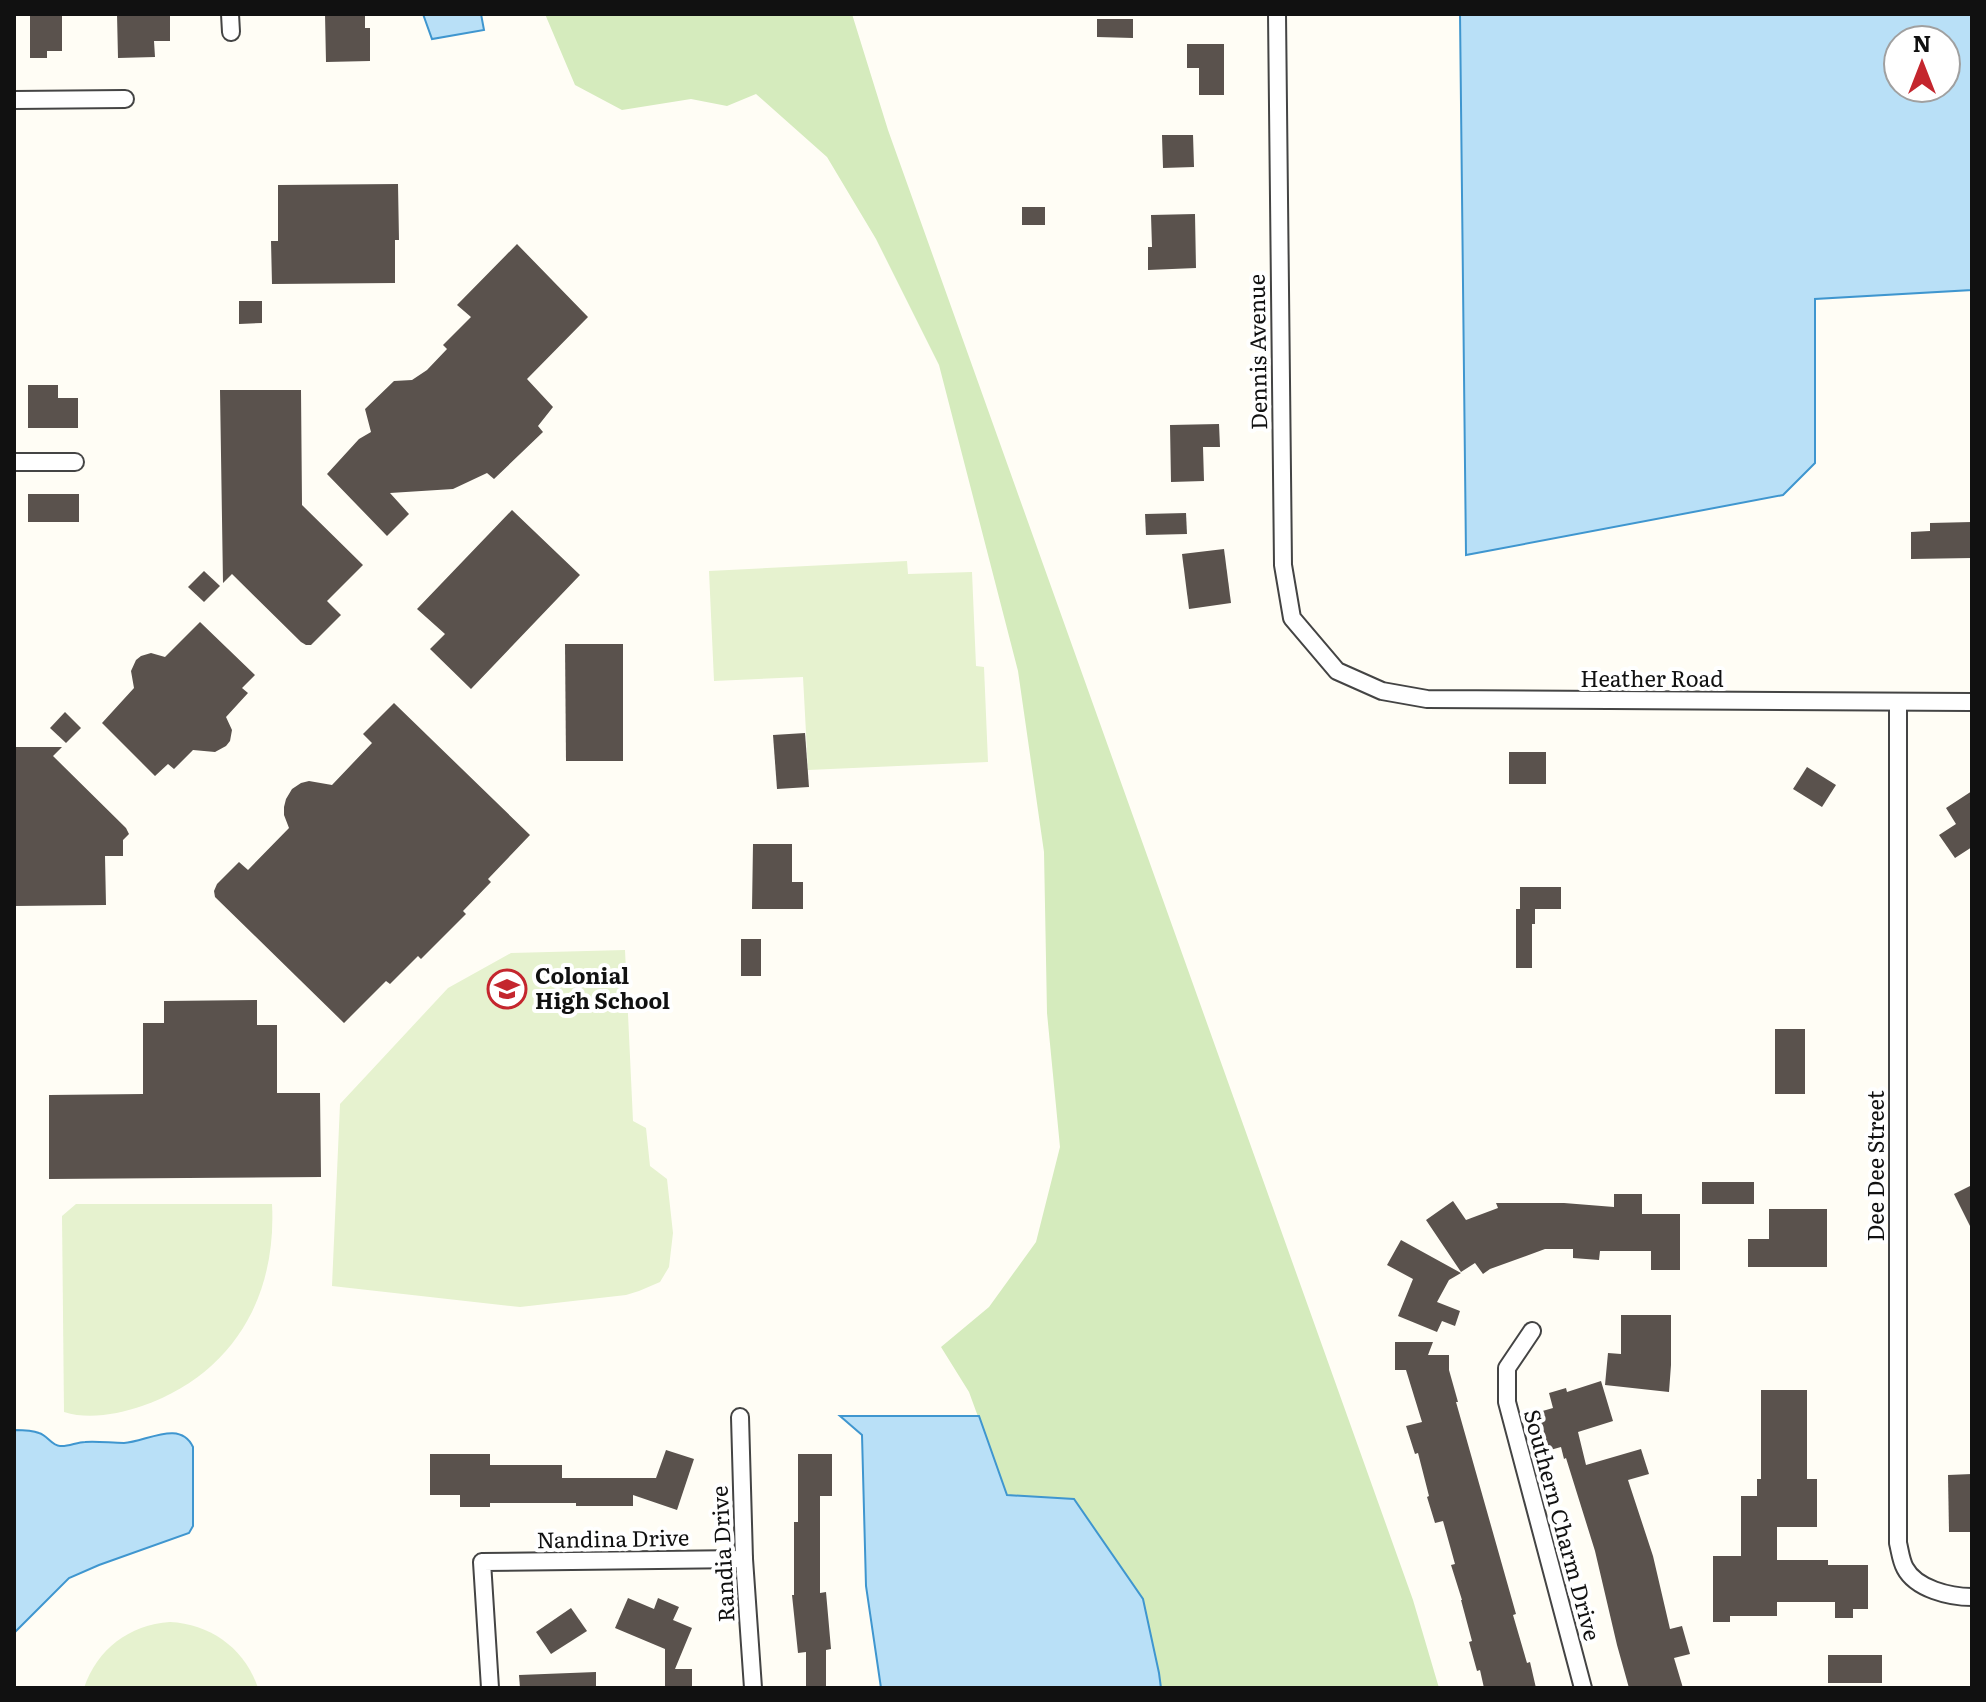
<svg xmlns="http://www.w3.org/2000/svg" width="1986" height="1702" viewBox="0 0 1986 1702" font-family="Literata,serif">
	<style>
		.green { fill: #d5ebbd }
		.pitch { fill: #e6f2cf }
		.water { fill: #b9e0f7; stroke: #3f96cf; stroke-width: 2; fill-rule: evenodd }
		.building { fill: #5a524d }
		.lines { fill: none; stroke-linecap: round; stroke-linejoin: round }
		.minor-casing { stroke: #444; stroke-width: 20 }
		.minor { stroke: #fff; stroke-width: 16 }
		.labels { text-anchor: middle; stroke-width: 8; stroke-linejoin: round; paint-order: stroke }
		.street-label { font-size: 22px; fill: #111; stroke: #fff }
		.poi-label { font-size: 22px; font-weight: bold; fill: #111; stroke: #fff; text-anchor: start }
	</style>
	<rect width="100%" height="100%" fill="#fffdf5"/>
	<polygon class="green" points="545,14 852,14 888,130 1413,1600 1439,1688 1161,1688 1159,1673 1007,1496 969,1392 941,1347 989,1307 1036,1242 1060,1147 1047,1013 1044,852 1018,671 939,365 876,239 827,157 756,94 727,106 691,99 622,110 575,85"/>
	<g class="pitch">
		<polygon points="907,561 908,574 972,572 976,666 984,667 988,762 808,770 803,677 714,681 709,571"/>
		<polygon points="625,950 633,1121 646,1128 650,1166 667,1179 673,1233 669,1267 660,1282 639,1291 626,1295 520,1307 332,1286 340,1104 448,988 511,953"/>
		<path d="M76 1204H272C277 1297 233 1374 142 1406 118 1414 89 1420 64 1412L62 1216Z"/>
		<path d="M170 1622C211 1624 245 1649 258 1688H84C97 1649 129 1625 170 1622Z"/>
	</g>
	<g class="water">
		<polygon points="423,14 481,14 484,30 432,39"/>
		<path d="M1460 14H1972V290L1815 299V463L1783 495 1466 555ZM1898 40H1946V88H1898Z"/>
		<polygon points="840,1416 979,1416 1007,1495 1074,1499 1143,1599 1159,1673 1161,1688 881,1688 866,1586 862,1435"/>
		<path d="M14 1430C22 1430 32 1430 39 1433 47 1435 52 1446 60 1446 68 1447 77 1442 85 1442 98 1441 111 1443 124 1443 146 1442 180 1419 193 1447V1526L189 1533 99 1565 69 1578 14 1633Z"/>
	</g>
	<g class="building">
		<polygon points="30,14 62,14 62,51 47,51 47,58 30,58"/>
		<polygon points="117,14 170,14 170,41 154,41 155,57 118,58"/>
		<polygon points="325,14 365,14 365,28 370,28 370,61 326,62"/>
		<polygon points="1097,19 1133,19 1133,38 1097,37"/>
		<polygon points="1187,44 1224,44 1224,95 1199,95 1199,68 1187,68"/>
		<polygon points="1162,135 1193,135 1194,167 1163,168"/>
		<polygon points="398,184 399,240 395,240 395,283 272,284 271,241 278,241 278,185"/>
		<rect x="1022" y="207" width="23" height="18"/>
		<polygon points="1195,214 1196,268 1148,270 1148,247 1152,247 1151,215"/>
		<polygon points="517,244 588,317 527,379 553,407 538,426 543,432 494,479 487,473 453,489 390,493 409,514 387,536 327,474 359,439 371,432 365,409 394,381 412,380 427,370 447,349 443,345 471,317 457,305"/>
		<polygon points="239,301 262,301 262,323 239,324"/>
		<polygon points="28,385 58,385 58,398 78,398 78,428 28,428"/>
		<polygon points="220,390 301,390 302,505 363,565 327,601 341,615 311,645 306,645 301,642 232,574 223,583"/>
		<polygon points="1219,424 1220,447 1203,447 1204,481 1171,482 1170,425"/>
		<rect x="28" y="494" width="51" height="28"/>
		<polygon points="512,510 580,575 471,689 430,649 445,634 417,609"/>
		<polygon points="1186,513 1187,534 1146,535 1145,514"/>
		<polygon points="1972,522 1972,558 1911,559 1911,532 1930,531 1930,523"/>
		<polygon points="1224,549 1231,603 1189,609 1182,554"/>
		<polygon points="204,571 220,586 204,602 188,587"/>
		<polygon points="200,622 255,675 242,688 248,693 226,717 232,730 230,741 226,746 215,752 193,750 174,769 168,764 155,776 102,723 134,688 131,671 136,660 141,656 151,653 165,657"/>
		<polygon points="565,644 623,644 623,761 566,761"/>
		<polygon points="394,703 530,835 488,879 491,882 463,911 466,914 421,959 418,956 390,984 386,981 344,1023 215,897 214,891 217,884 239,862 248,870 289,828 284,815 284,807 286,799 292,789 301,783 309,781 332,785 372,743 363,734"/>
		<polygon points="65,712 81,728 66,743 50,728"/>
		<polygon points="805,733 809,787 777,789 773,735"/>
		<polygon points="14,747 62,747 53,756 126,828 129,834 123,840 123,856 105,856 106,905 14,906"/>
		<rect x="1509" y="752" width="37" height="32"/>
		<polygon points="1807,767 1836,785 1822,807 1793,789"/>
		<polygon points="1972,791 1972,847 1955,858 1939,835 1956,824 1946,808"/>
		<polygon points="753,844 792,844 792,882 803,882 803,909 752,909"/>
		<polygon points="1520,887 1561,887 1561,909 1535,909 1535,924 1532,924 1532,968 1516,968 1516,909 1520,909"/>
		<rect x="741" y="939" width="20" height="37"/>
		<polygon points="257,1000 257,1025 277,1025 277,1093 320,1093 321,1177 49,1179 49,1095 143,1094 143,1023 164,1023 164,1001"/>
		<rect x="1775" y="1029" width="30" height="65"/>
		<rect x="1702" y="1182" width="52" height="22"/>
		<polygon points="1972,1185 1972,1230 1954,1194"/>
		<polygon points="1614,1194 1642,1194 1642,1214 1680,1214 1680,1270 1651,1270 1651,1251 1600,1251 1599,1260 1573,1258 1573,1249 1545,1249 1490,1269 1483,1274 1475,1263 1461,1272 1426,1220 1453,1201 1466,1220 1498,1208 1496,1203 1564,1203 1614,1207"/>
		<polygon points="1769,1209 1827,1209 1827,1267 1748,1267 1748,1239 1769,1239"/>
		<polygon points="1401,1240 1461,1273 1449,1280 1437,1302 1460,1311 1455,1326 1442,1321 1437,1332 1398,1316 1413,1279 1387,1265"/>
		<polygon points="1621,1315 1671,1315 1671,1365 1669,1392 1605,1385 1608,1353 1621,1354"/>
		<polygon points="1395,1342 1433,1342 1428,1355 1449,1355 1449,1370 1458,1402 1456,1402 1516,1614 1513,1615 1527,1663 1530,1662 1536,1688 1484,1688 1480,1670 1477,1671 1469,1642 1472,1641 1461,1600 1462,1600 1451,1565 1455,1564 1443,1521 1435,1523 1427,1497 1429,1496 1418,1453 1415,1454 1406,1426 1422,1422 1406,1370 1395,1370"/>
		<polygon points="1601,1381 1613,1421 1578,1432 1586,1465 1641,1449 1649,1474 1628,1480 1653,1556 1670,1629 1682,1626 1690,1654 1674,1658 1683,1688 1629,1688 1617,1645 1595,1551 1566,1458 1564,1459 1561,1447 1543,1452 1532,1414 1553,1408 1549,1393 1566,1388 1567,1392"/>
		<polygon points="1761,1390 1807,1390 1807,1479 1817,1479 1817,1527 1777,1527 1777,1560 1828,1560 1828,1565 1868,1565 1868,1609 1853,1609 1853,1618 1835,1618 1835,1602 1777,1602 1777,1616 1730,1616 1730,1622 1713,1622 1713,1556 1741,1556 1741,1496 1757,1496 1757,1479 1761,1479"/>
		<polygon points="666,1450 694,1459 677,1510 633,1495 633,1506 576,1506 576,1503 490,1503 490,1507 460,1507 460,1495 430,1495 430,1454 490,1454 490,1465 562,1465 562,1478 656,1478"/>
		<polygon points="798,1454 832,1454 832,1496 820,1496 820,1593 826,1592 831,1649 826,1650 826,1688 806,1688 806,1652 798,1653 792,1595 794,1595 794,1522 798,1522"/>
		<polygon points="1972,1474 1972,1532 1949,1532 1948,1475"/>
		<polygon points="628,1598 654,1609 658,1598 679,1607 673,1620 692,1628 675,1669 692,1669 692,1688 665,1688 665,1649 615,1628"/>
		<polygon points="571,1608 587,1631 551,1654 536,1632"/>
		<rect x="1828" y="1655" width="54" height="28"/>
		<polygon points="596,1672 596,1688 520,1688 519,1675"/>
	</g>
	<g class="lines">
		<defs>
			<g id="minor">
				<polyline points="230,14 231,32"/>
				<polyline points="1277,14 1283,565 1292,618 1337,671 1382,691 1427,699 1972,702"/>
				<polyline points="14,100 125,99"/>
				<polyline points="14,462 75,462"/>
				<path d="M1898 702V1543C1900 1551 1901 1561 1905 1568 1916 1589 1950 1597 1972 1597"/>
				<polyline points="1532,1331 1507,1368 1507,1402 1583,1688"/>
				<polyline points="740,1417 744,1559 753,1688"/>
				<polyline points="490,1688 482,1562 744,1559"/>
			</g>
		</defs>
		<use href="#minor" class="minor-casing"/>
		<use href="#minor" class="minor"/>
	</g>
	<defs>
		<symbol id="school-ring" viewBox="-11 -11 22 22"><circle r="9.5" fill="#fff" stroke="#c4262e" stroke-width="1.5"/><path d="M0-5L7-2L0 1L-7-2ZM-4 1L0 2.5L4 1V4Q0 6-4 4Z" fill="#c4262e"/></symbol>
	</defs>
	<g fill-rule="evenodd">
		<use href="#school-ring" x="485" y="967" width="44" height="44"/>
	</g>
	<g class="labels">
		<g class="street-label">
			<text transform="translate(1258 352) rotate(-91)" y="8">Dennis Avenue</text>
			<text x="1652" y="687">Heather Road</text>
			<text transform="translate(1876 1166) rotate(-90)" y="8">Dee Dee Street</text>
			<text transform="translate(1562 1525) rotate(75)" y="8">Southern Charm Drive</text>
			<text transform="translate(613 1539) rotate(-1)" y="8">Nandina Drive</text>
			<text transform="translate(723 1554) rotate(-93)" y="8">Randia Drive</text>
		</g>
		<g class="poi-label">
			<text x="535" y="984">Colonial<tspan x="535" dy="25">High School</tspan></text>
		</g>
	</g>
	<rect width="1986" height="1702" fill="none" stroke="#111111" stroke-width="32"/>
	<g transform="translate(1922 64)"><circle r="38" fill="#ffffff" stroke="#a0a0a0" stroke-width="2"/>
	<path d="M0-6L14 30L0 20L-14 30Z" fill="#c4262e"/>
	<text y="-12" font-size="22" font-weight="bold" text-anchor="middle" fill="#111111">N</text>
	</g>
</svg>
